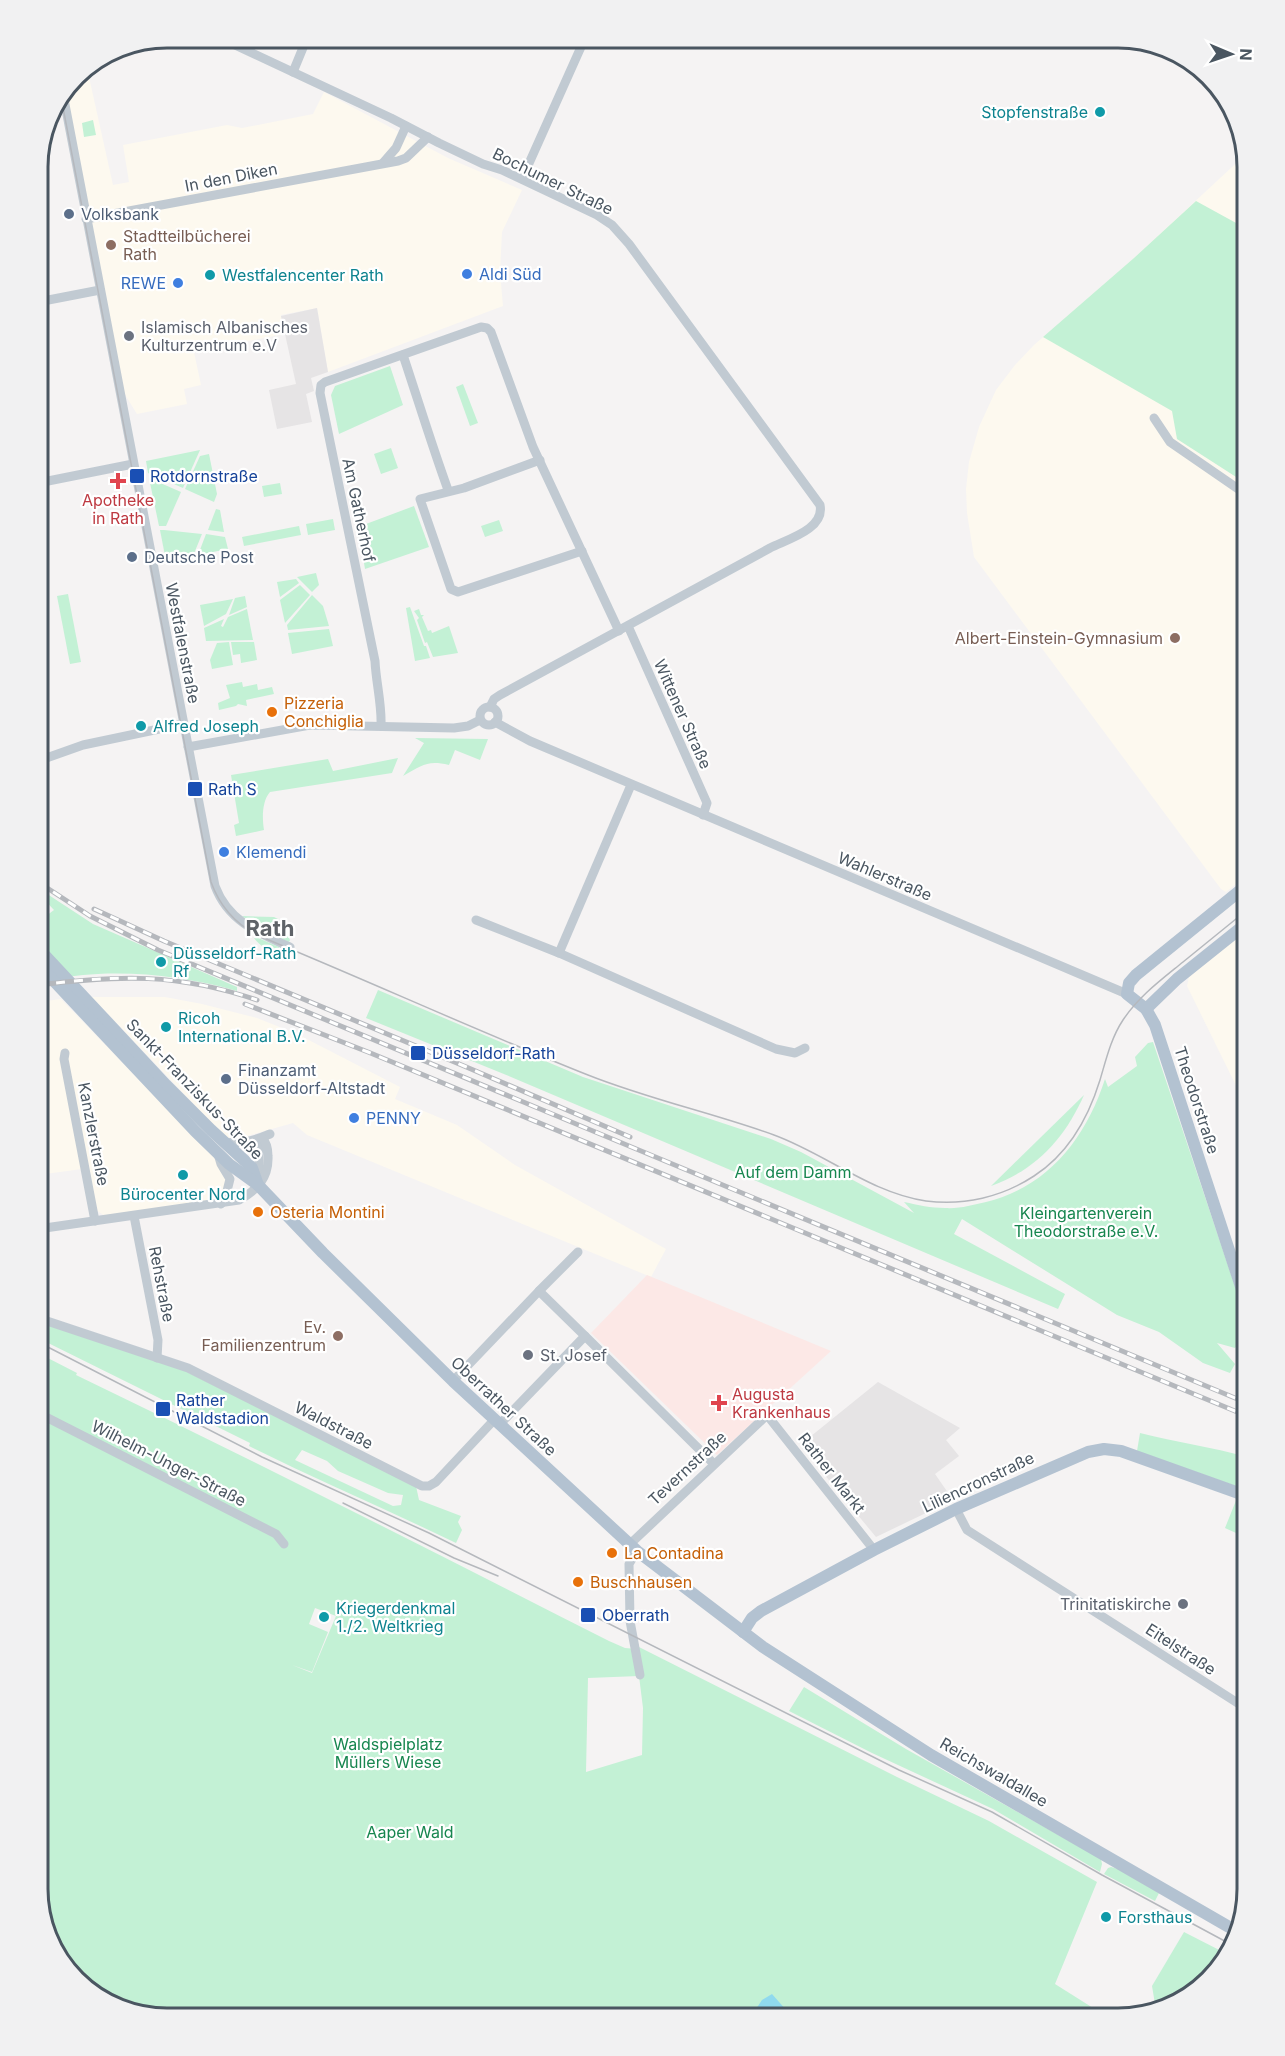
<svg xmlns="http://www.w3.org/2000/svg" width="1285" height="2056" viewBox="0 0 1285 2056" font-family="Inter,sans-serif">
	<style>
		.commercial { fill: #fdf9ef }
		.education { fill: #e6e4e5 }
		.medical { fill: #fce8e6 }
		.green { fill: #c3f1d5; fill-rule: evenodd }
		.water { fill: #90daee }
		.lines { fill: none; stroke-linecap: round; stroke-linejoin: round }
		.minor { stroke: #c1cad2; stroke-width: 9 }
		.major { stroke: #b3c2d1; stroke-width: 12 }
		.tram { stroke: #b5b8bd; stroke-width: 1.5 }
		.rail-casing { stroke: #b5b8bd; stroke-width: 5 }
		.rail { stroke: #fff; stroke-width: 3; stroke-dasharray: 9; stroke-linecap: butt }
		.culture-dot { fill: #0f9aa8; stroke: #fff; stroke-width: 2 }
		.service-dot { fill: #5c6f8a; stroke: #fff; stroke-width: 2 }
		.education-dot { fill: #8d6e63; stroke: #fff; stroke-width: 2 }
		.shop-dot { fill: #3f7fe0; stroke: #fff; stroke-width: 2 }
		.worship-dot { fill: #6b7280; stroke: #fff; stroke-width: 2 }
		.transit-dot { fill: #1a4fb4; stroke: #fff; stroke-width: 2 }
		.health-dot { fill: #e0444e; stroke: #fff; stroke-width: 2 }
		.food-dot { fill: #e8710a; stroke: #fff; stroke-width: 2 }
		.labels { text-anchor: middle; stroke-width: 4.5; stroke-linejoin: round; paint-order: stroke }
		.culture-label { font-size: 16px; fill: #0d838f; stroke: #fff; text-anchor: start }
		.street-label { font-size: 16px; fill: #4a5661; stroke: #fff }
		.service-label { font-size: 16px; fill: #4e5e75; stroke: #fff; text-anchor: start }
		.education-label { font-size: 16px; fill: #785e54; stroke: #fff; text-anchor: end }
		.shop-label { font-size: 16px; fill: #366cbe; stroke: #fff; text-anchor: start }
		.worship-label { font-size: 16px; fill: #5b616d; stroke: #fff; text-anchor: start }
		.transit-label { font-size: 16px; fill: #164399; stroke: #fff; text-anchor: start }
		.health-label { font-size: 16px; fill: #be3a42; stroke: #fff }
		.food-label { font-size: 16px; fill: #c56008; stroke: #fff; text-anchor: start }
		.park-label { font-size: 16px; fill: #17864f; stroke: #fff }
		.district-label { font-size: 22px; font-weight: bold; fill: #5f6368; stroke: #fff }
		.rim { fill: none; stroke: #4a5661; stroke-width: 3 }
	</style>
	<rect width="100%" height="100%" fill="#f5f3f3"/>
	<g class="commercial">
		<polygon points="87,68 113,185 129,182 123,145 227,125 242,128 313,114 324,92 448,158 522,190 502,232 500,272 503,306 328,372 317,308 281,315 284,334 194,352 201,385 184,389 187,404 137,414 124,393 66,98 72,97 70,84 76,75"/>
		<polygon points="1245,155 1247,167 1247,875 1226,892 1221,889 974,557 967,513 966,489 969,462 979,427 996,390 1015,365 1034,345 1134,258"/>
		<polygon points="1247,928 1247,1108 1187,986 1189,977"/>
		<polygon points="92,997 165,997 202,1004 257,1018 297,1034 400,1087 395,1099 457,1125 515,1165 666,1249 651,1277 307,1135 293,1123 236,1139 225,1137"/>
		<polygon points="61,999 224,1168 228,1184 221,1199 105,1216 96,1210 82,1169 38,1175 38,1002"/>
	</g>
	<g class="education">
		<polygon points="317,308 328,372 311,378 314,391 306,394 312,422 277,429 269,390 296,384 281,316"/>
		<polygon points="878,1382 960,1428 946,1440 959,1456 935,1474 953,1500 876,1537 800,1445"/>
	</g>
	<polygon class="medical" points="647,1275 831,1351 717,1455 591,1333"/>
	<g class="green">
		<polygon points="93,120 96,135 84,137 82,123"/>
		<polygon points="1196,201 1247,229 1247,484 1177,439 1172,411 1043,337 1134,258"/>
		<polygon points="390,366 403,405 339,434 331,395 335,386"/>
		<polygon points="463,384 478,423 470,426 456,387"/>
		<polygon points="391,448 398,468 381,474 374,454"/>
		<polygon points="200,450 183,488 148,473 146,461"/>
		<polygon points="209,454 217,494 214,502 185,489 200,456"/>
		<polygon points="149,478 181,492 166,526 159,526"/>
		<polygon points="280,483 282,494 264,497 262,486"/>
		<polygon points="414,506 429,547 365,569 358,527"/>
		<polygon points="216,509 220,510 224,532 208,530"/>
		<polygon points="333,519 335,530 308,535 306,524"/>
		<polygon points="499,520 503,531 485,537 481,526"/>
		<polygon points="299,526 301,535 244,546 242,537"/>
		<polygon points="160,530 164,530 202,534 193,556 166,561"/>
		<polygon points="206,534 225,537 228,549 198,555"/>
		<polygon points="316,573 319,585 312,592 297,577"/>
		<polygon points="296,579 299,583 280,597 277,582"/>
		<polygon points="300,585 310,595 285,623 280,600"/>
		<polygon points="68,594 81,662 70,664 57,596"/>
		<polygon points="312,595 323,606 329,626 288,630 287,625"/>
		<polygon points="245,596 247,607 229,615 235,598"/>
		<polygon points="233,599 226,614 204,626 200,605"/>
		<polygon points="410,607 424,646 426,646 430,658 415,661 406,608"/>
		<polygon points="247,609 253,640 206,641 204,628 224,619 221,626 223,627 228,617"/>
		<polygon points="419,609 421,615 424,615 422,617 428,631 431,630 432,633 449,626 458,653 433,657 427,642 425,643 417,620 419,618 414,611"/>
		<polygon points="329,629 333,646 292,654 288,633"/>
		<polygon points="229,642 233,665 212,669 210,660 217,643"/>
		<polygon points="231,642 254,642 257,660 241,663 240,654 233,655"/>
		<polygon points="242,682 243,687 257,684 258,690 272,687 274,694 246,700 247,706 238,704 236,706 219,710 218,703 230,698 226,685"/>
		<path d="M415 738 488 739 480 760 455 750 449 765C427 760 423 765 403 776L424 743Z"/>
		<path d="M398 758 392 773 270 792C262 801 262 818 264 830L236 836 234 825 239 823 231 775 328 759 333 771Z"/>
		<path d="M38 888 93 924 237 987V991C190 978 146 972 98 974 78 975 58 978 38 980V922L54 910 38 893Z"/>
		<polygon points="242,916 274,917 282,921 290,940 289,942 265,932"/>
		<path d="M256 937 279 947V949C268 951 261 947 254 938Z"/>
		<path d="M378 990 583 1077 771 1139 801 1152 914 1213 904 1202C918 1205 931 1208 945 1208 959 1209 973 1205 986 1202 1048 1187 1086 1138 1105 1079L1108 1087 1137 1066 1135 1057 1148 1043 1153 1042 1247 1322V1334L1235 1348 1217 1343 1235 1364 1230 1373 1203 1363 1159 1332 1117 1315 962 1219 954 1234 1065 1294 1058 1309 511 1077 366 1018Z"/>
		<path d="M1084 1095C1065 1138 1036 1170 991 1186Z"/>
		<path d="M38 1320 169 1363 416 1486 419 1500 461 1516 458 1522 462 1530 456 1543C388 1510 317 1480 249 1446L250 1443 38 1338ZM302 1450 327 1461 338 1471 388 1493 403 1495 401 1505 393 1506 295 1460Z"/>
		<path d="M38 1353 77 1373 76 1375C255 1461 432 1551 609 1641L625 1648 637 1649V1646L897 1777 989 1821 1097 1882 1055 1984 1109 2018H781L787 2011 756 2009 761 2018H159L95 1997 51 1947 38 1889ZM315 1608 336 1616 312 1673 292 1665 312 1672 328 1632 309 1624ZM639 1676 643 1708 642 1755 586 1772 588 1678Z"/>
		<path d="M1140 1433C1176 1442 1212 1447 1247 1457V1490L1137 1451Z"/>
		<polygon points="1237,1498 1247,1502 1247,1538 1225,1528"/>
		<polygon points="804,1687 906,1749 1101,1859 1102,1864 1100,1872 993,1809 872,1753 789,1711"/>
		<polygon points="1111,1867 1118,1869 1159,1893 1155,1901 1104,1874 1108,1868"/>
		<polygon points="1184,1932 1229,1955 1176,2005 1156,2010 1152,1986"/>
	</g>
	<polygon class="water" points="772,1994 787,2011 781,2018 761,2018 756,2009 762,2000"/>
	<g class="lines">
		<g class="minor">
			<path d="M220 38 391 118 439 143 483 164 502 170 597 215 612 225 629 244 820 505C825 529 788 539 770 548L500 695 494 699 490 707"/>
			<polyline points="293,72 307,38"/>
			<path d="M63 94 215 886C228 921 258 933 290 947"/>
			<polyline points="383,163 396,148 406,126"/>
			<polyline points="522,179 585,38"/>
			<polyline points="86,219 398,161 406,158 428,137"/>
			<polyline points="38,302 100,290"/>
			<path d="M403 355C418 400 432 446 448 490"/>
			<polyline points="1154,418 1170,442 1247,495"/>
			<polyline points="540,460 464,488 420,499 451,589 458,592 582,551"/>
			<polyline points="38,483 133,464"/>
			<polyline points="628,626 707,803 703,815"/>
			<circle cx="489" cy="716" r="9"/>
			<polyline points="495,722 530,741 1127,994"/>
			<path d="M381 726C382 704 376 683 375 661L320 393 321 385 325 382 481 327 487 328 491 332 533 447 619 631"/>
			<polyline points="188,747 310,725 454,728 468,726 480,720"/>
			<polyline points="38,761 83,745 183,724"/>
			<polyline points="476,920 559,953 776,1049 795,1053 805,1048"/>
			<polyline points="559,953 631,785"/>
			<polyline points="65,1053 64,1059 95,1221"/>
			<path d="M223 1142C240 1145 256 1140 270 1134"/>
			<polyline points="218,1154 221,1164 230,1179 226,1195 221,1204"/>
			<polyline points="259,1180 259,1155 262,1138"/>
			<polyline points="134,1216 158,1340 157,1358"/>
			<path d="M38 1229 239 1200C257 1190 269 1178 268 1156 268 1149 267 1143 262 1138"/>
			<polyline points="539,1291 578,1252"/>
			<polyline points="38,1318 188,1368 422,1486 429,1486 436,1482 494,1420"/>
			<polyline points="585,1336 713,1463"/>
			<polyline points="453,1381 539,1291 585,1336 499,1425"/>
			<polyline points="38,1413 276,1534 284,1544"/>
			<polyline points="956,1509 967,1530 1247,1709"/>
			<polyline points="629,1545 767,1415 874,1550"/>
			<polyline points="637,1551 629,1564 630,1621 640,1675"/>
		</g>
		<g class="major">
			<polyline points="38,948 166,1085 211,1130 245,1161 252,1168 258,1185"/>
			<polyline points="38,964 195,1131 229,1164 258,1185 323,1253 453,1381 637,1551 763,1647 931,1755 1236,1931"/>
			<polyline points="1146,1009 1177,979 1247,923"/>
			<polyline points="1247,1305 1155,1025 1146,1009 1127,994 1129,983 1136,975 1247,885"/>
			<polyline points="743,1632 752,1618 761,1611 874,1550 956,1509 1088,1452 1104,1449 1121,1451 1247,1496"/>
		</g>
		<g class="tram">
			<path d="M61 97 211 882C220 907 235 924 259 936 369 981 477 1031 588 1075 648 1099 713 1113 774 1135 826 1154 871 1193 926 1201 964 1206 1002 1197 1034 1176 1068 1154 1088 1119 1100 1080 1106 1060 1111 1038 1123 1020 1139 996 1161 980 1183 962 1204 945 1226 927 1247 910"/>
			<polyline points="38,1342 262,1457 429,1533 899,1770 992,1812 1102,1875 1232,1945"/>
			<polyline points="343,1503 454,1558 498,1576"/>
		</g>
		<defs>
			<g id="rail">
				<polyline points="38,882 90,916 158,950 1247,1403"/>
				<polyline points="94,909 164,941 464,1066 630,1137"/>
				<path d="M38 985C120 975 177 973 257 1000"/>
				<polyline points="245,1004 368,1052 1247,1416"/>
			</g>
		</defs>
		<use href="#rail" class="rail-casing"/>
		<use href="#rail" class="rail"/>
	</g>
	<g class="culture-dot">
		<circle cx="1100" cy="112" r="6"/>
		<circle cx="210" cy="275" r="6"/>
		<circle cx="141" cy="726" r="6"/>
		<circle cx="161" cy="962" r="6"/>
		<circle cx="166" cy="1027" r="6"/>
		<circle cx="183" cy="1175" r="6"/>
		<circle cx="324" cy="1617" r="6"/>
		<circle cx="1106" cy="1917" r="6"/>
	</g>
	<g class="service-dot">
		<circle cx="69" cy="214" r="6"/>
		<circle cx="132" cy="557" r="6"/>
		<circle cx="226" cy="1079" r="6"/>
	</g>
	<g class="education-dot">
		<circle cx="111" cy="245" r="6"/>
		<circle cx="1175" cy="638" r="6"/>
		<circle cx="338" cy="1336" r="6"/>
	</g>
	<g class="shop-dot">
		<circle cx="467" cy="274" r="6"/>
		<circle cx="178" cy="283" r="6"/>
		<circle cx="224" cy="852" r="6"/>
		<circle cx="354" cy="1118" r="6"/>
	</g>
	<g class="worship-dot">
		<circle cx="129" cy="336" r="6"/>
		<circle cx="528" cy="1355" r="6"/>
		<circle cx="1183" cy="1604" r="6"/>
	</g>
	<g class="transit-dot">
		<rect x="129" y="468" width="16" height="16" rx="3"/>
		<rect x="187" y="781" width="16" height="16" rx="3"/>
		<rect x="410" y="1045" width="16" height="16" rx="3"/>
		<rect x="155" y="1401" width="16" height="16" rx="3"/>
		<rect x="580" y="1607" width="16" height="16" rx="3"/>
	</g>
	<g class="health-dot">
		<path d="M115 472h6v6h6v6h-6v6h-6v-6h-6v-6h6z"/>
		<path d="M716 1394h6v6h6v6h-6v6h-6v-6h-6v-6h6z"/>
	</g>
	<g class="food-dot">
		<circle cx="272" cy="712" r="6"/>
		<circle cx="258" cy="1212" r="6"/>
		<circle cx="612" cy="1553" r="6"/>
		<circle cx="578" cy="1582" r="6"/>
	</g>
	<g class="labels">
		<g class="culture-label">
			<text x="1088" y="118" text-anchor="end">Stopfenstraße</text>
			<text x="222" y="281">Westfalencenter Rath</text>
			<text x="153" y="732">Alfred Joseph</text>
			<text x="173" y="959">Düsseldorf-Rath<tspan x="173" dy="18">Rf</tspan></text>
			<text x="178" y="1024">Ricoh<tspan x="178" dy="18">International B.V.</tspan></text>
			<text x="183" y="1200" text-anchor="middle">Bürocenter Nord</text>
			<text x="336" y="1614">Kriegerdenkmal<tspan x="336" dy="18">1./2. Weltkrieg</tspan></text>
			<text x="1118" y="1923">Forsthaus</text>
		</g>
		<g class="street-label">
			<text transform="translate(231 177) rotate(-11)" y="6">In den Diken</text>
			<text transform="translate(553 181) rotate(26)" y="6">Bochumer Straße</text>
			<text transform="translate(359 510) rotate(78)" y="6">Am Gatherhof</text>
			<text transform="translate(183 643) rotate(79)" y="6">Westfalenstraße</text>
			<text transform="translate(683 714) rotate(66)" y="6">Wittener Straße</text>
			<text transform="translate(885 876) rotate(23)" y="6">Wahlerstraße</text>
			<text transform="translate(195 1089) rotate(46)" y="6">Sankt-Franziskus-Straße</text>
			<text transform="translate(1197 1100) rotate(72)" y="6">Theodorstraße</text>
			<text transform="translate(94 1134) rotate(79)" y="6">Kanzlerstraße</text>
			<text transform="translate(162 1284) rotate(79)" y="6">Rehstraße</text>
			<text transform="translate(504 1406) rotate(43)" y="6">Oberrather Straße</text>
			<text transform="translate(334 1425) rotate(27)" y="6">Waldstraße</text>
			<text transform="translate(169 1463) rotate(27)" y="6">Wilhelm-Unger-Straße</text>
			<text transform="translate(687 1468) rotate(-43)" y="6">Tevernstraße</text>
			<text transform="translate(832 1473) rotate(52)" y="6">Rather Markt</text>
			<text transform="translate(978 1482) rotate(-25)" y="6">Liliencronstraße</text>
			<text transform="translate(1181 1649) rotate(33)" y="6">Eitelstraße</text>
			<text transform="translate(994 1772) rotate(30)" y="6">Reichswaldallee</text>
		</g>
		<g class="service-label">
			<text x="81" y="220">Volksbank</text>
			<text x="144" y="563">Deutsche Post</text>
			<text x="238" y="1076">Finanzamt<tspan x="238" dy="18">Düsseldorf-Altstadt</tspan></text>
		</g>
		<g class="education-label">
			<text x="123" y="242" text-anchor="start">Stadtteilbücherei<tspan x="123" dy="18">Rath</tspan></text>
			<text x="1163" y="644">Albert-Einstein-Gymnasium</text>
			<text x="326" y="1333">Ev.<tspan x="326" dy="18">Familienzentrum</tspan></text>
		</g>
		<g class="shop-label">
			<text x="479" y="280">Aldi Süd</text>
			<text x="166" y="289" text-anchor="end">REWE</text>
			<text x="236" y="858">Klemendi</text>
			<text x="366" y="1124">PENNY</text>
		</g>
		<g class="worship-label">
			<text x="141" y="333">Islamisch Albanisches<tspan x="141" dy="18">Kulturzentrum e.V</tspan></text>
			<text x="540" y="1361">St. Josef</text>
			<text x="1171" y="1610" text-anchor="end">Trinitatiskirche</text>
		</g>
		<g class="transit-label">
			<text x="150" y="482">Rotdornstraße</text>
			<text x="208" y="795">Rath S</text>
			<text x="432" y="1059">Düsseldorf-Rath</text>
			<text x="176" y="1406">Rather<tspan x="176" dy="18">Waldstadion</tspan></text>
			<text x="602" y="1621">Oberrath</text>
		</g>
		<g class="health-label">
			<text x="118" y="506">Apotheke<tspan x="118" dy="18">in Rath</tspan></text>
			<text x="732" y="1400" text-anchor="start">Augusta<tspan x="732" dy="18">Krankenhaus</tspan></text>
		</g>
		<g class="food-label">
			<text x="284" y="709">Pizzeria<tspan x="284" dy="18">Conchiglia</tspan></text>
			<text x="270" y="1218">Osteria Montini</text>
			<text x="624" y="1559">La Contadina</text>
			<text x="590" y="1588">Buschhausen</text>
		</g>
		<g class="park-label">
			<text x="793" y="1178">Auf dem Damm</text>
			<text x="1086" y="1219">Kleingartenverein<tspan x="1086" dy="18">Theodorstraße e.V.</tspan></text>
			<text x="388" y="1750">Waldspielplatz<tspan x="388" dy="18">Müllers Wiese</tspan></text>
			<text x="410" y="1838">Aaper Wald</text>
		</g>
		<g class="district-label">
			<text x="270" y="936">Rath</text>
		</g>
	</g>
	<path d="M0 0H1285V2056H0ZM167 48H1118A119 119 0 0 1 1237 167V1889A119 119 0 0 1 1118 2008H167A119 119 0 0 1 48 1889V167A119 119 0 0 1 167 48Z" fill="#f1f1f2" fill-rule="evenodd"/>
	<path class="rim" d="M167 48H1118A119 119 0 0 1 1237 167V1889A119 119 0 0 1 1118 2008H167A119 119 0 0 1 48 1889V167A119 119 0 0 1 167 48Z"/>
	<g transform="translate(1231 54) rotate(92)" stroke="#ffffff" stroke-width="4.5" paint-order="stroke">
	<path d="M0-4.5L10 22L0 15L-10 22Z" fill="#4a5661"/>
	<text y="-9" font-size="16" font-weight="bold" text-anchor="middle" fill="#4a5661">N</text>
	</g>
</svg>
